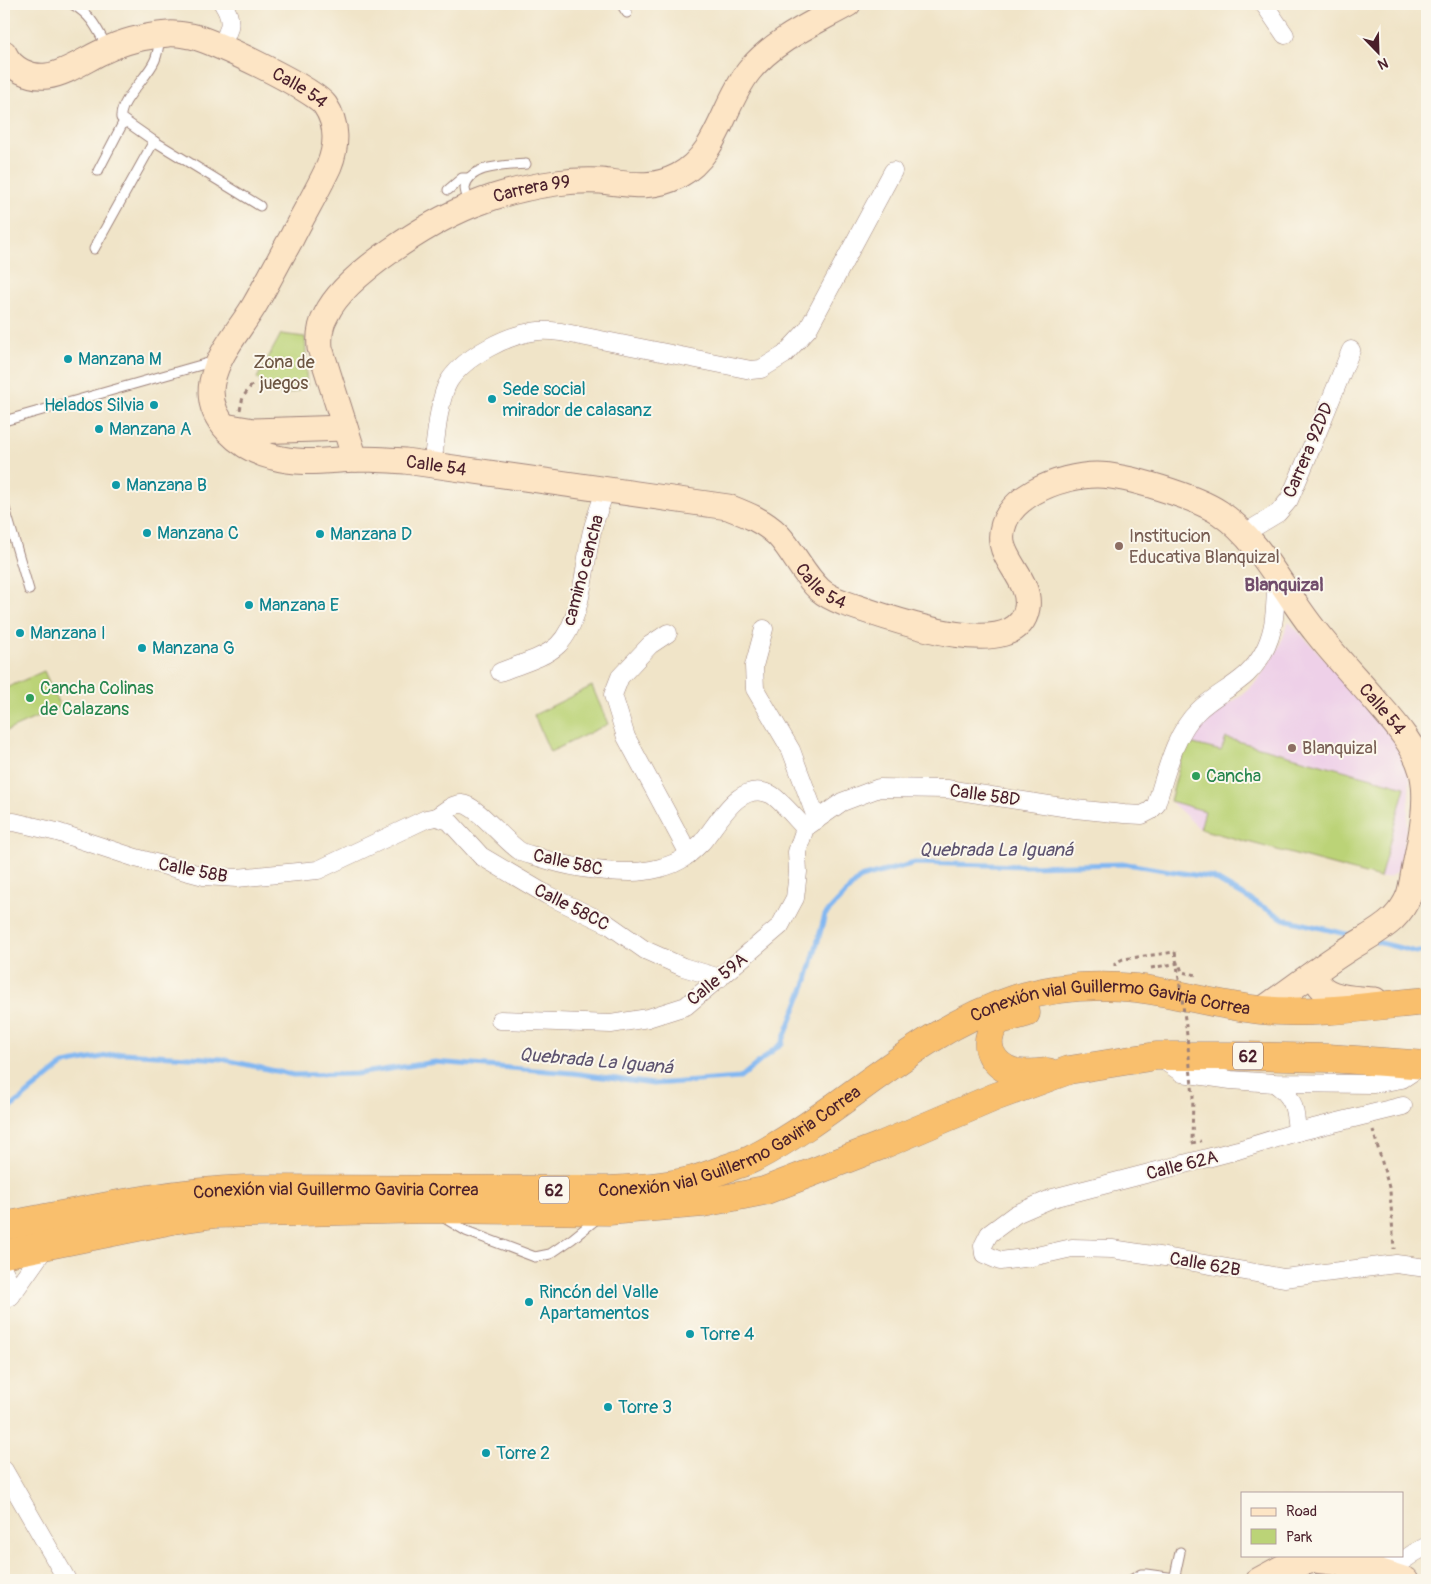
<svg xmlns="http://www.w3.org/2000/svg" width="1431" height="1584" viewBox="0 0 1431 1584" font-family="Pangolin,sans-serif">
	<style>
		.built { fill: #eed0e8 }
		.green { fill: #bbd377; stroke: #827951 }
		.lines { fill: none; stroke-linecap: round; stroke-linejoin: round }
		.stream { stroke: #82b7f1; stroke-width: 5 }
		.lane-casing { stroke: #9d827a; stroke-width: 11 }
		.street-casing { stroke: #9d827a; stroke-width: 19 }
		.secondary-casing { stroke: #9d827a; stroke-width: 27 }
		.highway-casing { stroke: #9d827a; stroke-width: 29 }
		.path { stroke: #9d827a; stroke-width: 3; stroke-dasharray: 4 4; stroke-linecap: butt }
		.lane { stroke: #fff; stroke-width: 9 }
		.street { stroke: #fff; stroke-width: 18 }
		.secondary { stroke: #fde5c5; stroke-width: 25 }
		.highway { stroke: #f9bf6d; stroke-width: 28 }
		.path-bridge { stroke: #9d827a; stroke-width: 3; stroke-dasharray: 4 4; stroke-linecap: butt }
		.culture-dot { fill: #0f9aa8; stroke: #fbf7ec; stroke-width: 2 }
		.education-dot { fill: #8d6e63; stroke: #fbf7ec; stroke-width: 2 }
		.leisure-dot { fill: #2e9e5b; stroke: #fbf7ec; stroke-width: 2 }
		.labels { text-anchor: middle; stroke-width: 4; stroke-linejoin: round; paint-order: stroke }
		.shield { fill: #fbf7ec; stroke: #7f6065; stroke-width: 1 }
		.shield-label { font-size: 16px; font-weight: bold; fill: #4a1f2b }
		.street-label { font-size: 18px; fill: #4a1f2b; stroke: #fbf7ec }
		.culture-label { font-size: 18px; fill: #0d838f; stroke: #fbf7ec; text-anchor: start }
		.park-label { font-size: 18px; fill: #6c5542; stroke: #fbf7ec }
		.education-label { font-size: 18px; fill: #785e54; stroke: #fbf7ec; text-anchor: start }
		.leisure-label { font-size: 18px; fill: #27864d; stroke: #fbf7ec; text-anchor: start }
		.neighbourhood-label { font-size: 19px; font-weight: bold; fill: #714d6b; stroke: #fbf7ec }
		.water-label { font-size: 19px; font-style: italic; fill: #5e5470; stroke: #fbf7ec }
	</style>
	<rect width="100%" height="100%" fill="#fbf7ec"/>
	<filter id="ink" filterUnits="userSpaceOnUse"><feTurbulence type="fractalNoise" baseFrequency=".02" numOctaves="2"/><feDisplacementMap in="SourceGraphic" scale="10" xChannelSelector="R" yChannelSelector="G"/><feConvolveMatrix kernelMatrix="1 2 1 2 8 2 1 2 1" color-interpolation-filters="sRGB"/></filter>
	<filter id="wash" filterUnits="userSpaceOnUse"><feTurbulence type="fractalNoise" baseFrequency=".0096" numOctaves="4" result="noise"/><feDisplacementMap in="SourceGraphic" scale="20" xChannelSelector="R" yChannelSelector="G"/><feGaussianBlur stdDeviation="1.12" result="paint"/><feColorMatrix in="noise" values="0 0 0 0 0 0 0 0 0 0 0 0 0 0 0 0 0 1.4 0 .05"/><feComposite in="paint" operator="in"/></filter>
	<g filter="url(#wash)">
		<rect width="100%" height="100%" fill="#f0e4c8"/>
		<polygon class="built" points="1289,622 1385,721 1403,753 1410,779 1407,826 1399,869 1390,877 1380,878 1200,829 1170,801 1186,742 1195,720 1210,716 1241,696 1258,680 1278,649"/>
		<g class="green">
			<path d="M281 334 305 337C307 353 305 370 307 386 284 399 274 397 257 378Z"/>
			<polygon points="44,671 60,707 4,732 4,689"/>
			<polygon points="592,686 608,724 550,752 534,715"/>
			<polygon points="1226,738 1405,787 1380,878 1200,829 1205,811 1170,801 1186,742 1221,751"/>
		</g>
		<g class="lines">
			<g class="stream">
				<polyline points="1377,942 1416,952 1427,952"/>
				<polyline points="4,1113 64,1064 123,1053 222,1059 293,1075 356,1074 435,1062 573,1073 653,1084 740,1078 782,1043 807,980 825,915 860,878 915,863 1025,866 1127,864 1213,878 1284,919 1354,936"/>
			</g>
		</g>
	</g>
	<g filter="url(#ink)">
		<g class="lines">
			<defs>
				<g id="lane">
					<path d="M72 4C92 16 96 27 107 47"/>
					<polyline points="621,4 627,13"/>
					<path d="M160 37C159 45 158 53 155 60 148 77 119 101 121 118L154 141 260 206"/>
					<polyline points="98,171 124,121"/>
					<polyline points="448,190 462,178 469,178"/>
					<path d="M470 203C468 199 465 193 465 188 468 164 507 166 526 164"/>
					<polyline points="94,249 154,141"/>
					<polyline points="4,421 215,361"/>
					<polyline points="4,505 29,590"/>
					<polyline points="444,1218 466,1231 535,1257 550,1254 572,1239 598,1218"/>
					<polyline points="1131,1580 1141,1574 1146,1574 1175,1578"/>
					<polyline points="1174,1580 1180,1552"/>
				</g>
				<g id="street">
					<polyline points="1264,4 1285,35"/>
					<path d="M220 47C230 30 234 21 223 4"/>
					<path d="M432 464C436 443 438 399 449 381 465 356 509 334 538 331 545 330 553 331 561 332L751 370 761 369 784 355 808 329 893 171"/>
					<polyline points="1245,533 1278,513 1289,500 1305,463 1351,350"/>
					<polyline points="764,629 754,666 755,689 791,750 817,820"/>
					<polyline points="668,633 650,645 620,677 613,695 626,737 689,854"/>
					<path d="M500 672C519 664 543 659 558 645 581 623 584 570 590 540 593 523 600 506 606 489"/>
					<path d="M436 817C443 813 453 803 462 804 477 805 504 841 520 851 525 854 532 855 538 857 568 867 599 872 631 872 647 872 672 867 685 857 691 853 697 847 702 842 719 823 738 780 770 794 779 798 797 820 805 828"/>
					<polyline points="4,823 14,822 57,832 136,858 204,876 237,878 318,870 426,819 436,817 449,821 481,856 547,895 608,924 645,950 683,967 720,978"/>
					<path d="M500 1020 611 1024 648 1018 686 1006 780 926 795 898 798 872 797 852 805 828 842 802 879 788 947 789 1075 809 1124 814 1142 815 1150 811 1156 805C1166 774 1174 734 1198 711 1212 697 1232 688 1247 674 1276 646 1276 612 1276 575"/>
					<polyline points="1157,1056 1182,1073 1231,1080 1274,1083 1374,1084 1402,1079 1423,1065"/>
					<path d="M1274 1083C1295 1097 1295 1109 1297 1132"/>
					<polyline points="1403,1106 1297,1132 1238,1150 1053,1198 1016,1214 989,1234 983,1246 984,1254 1000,1261 1032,1257 1072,1248 1112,1249 1165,1257 1284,1278 1396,1264 1427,1268"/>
					<polyline points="4,1271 8,1279 11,1296"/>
					<polyline points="4,1300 11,1296 47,1245"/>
					<polyline points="4,1470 67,1580"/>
					<polyline points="1378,1571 1401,1562 1414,1553 1427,1546"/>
				</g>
				<g id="secondary">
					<path id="s1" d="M4 53C11 69 30 78 47 76 66 74 89 57 106 50 126 40 147 36 168 34 175 33 184 35 191 36 212 40 314 89 325 105 338 124 337 146 329 166 318 190 304 213 292 237 279 260 267 284 254 306 239 331 218 353 212 382 205 420 241 449 273 457 301 465 328 460 356 459 372 459 389 460 405 461L728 507C746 514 764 521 778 535 794 552 803 575 820 590 827 596 836 600 844 603 878 614 1017 669 1027 608 1031 583 1006 565 1002 543 996 498 1061 475 1097 475 1126 475 1196 497 1220 513 1262 542 1284 593 1316 632 1334 655 1354 676 1374 699 1393 721 1414 743 1422 772 1429 800 1421 838 1415 866 1413 875 1412 885 1409 895 1406 903 1399 913 1393 919 1378 933 1360 941 1344 952 1316 970 1289 991 1262 1010"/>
					<polyline points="224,426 254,431 345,428"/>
					<path id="s2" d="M355 459 320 348C319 336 320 325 326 315 345 274 430 222 472 205 499 194 527 187 556 183 571 181 585 180 601 181 629 184 651 190 678 176 718 155 723 104 749 71 774 40 814 23 848 4"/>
					<path d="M1315 972C1316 976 1317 981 1319 984 1328 999 1360 999 1375 1000"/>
					<polyline points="1259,1580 1283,1567 1315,1560 1332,1562 1378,1571 1406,1580"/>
				</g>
				<g id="highway">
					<path d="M1026 1013 997 1021C995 1025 991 1030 990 1035 984 1055 1001 1071 1020 1073 1029 1074 1039 1073 1048 1072"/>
					<path id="s3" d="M4 1226C84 1211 163 1192 245 1189L609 1190C633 1188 656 1188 679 1183 695 1181 710 1174 725 1169 734 1165 745 1163 754 1158 844 1111 916 1031 1015 999 1053 987 1096 984 1136 988 1178 993 1219 1006 1261 1010 1317 1015 1372 1006 1427 1001"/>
					<polyline points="4,1254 173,1220 215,1214 429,1209 609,1211 703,1203 764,1191 880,1146 995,1097 1069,1070 1156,1056 1242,1056 1328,1058 1427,1065"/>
				</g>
			</defs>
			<use href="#lane" class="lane-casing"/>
			<use href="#street" class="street-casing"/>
			<use href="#secondary" class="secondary-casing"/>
			<use href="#highway" class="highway-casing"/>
			<g class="path">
				<polyline points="240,410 243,397 254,382"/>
				<polyline points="1115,966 1115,963 1123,959 1175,952"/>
				<polyline points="1151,968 1179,963 1182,972 1197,975"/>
				<polyline points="1373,1130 1390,1191 1394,1249"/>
				<polyline points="1192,1143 1201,1141"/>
			</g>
			<use href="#lane" class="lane"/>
			<use href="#street" class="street"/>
			<use href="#secondary" class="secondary"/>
			<use href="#highway" class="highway"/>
			<polyline class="path-bridge" points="1175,952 1186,1026 1193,1096 1192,1143"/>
		</g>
	</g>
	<g class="culture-dot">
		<circle cx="68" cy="359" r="5"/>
		<circle cx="492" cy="399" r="5"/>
		<circle cx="154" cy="405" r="5"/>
		<circle cx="99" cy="429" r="5"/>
		<circle cx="116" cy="485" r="5"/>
		<circle cx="147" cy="533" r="5"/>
		<circle cx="320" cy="534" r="5"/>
		<circle cx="249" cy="605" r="5"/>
		<circle cx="20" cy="633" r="5"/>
		<circle cx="142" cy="648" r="5"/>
		<circle cx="529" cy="1302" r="5"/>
		<circle cx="690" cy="1334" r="5"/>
		<circle cx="608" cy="1407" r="5"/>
		<circle cx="486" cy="1453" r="5"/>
	</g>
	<g class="education-dot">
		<circle cx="1119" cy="546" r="5"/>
		<circle cx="1292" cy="748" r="5"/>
	</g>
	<g class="leisure-dot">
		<circle cx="30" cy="698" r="5"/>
		<circle cx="1196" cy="776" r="5"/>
	</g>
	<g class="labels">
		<g class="shield">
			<rect x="1233" y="1042.5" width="30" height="27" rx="4"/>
			<rect x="539" y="1176.5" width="30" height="27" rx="4"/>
		</g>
		<g class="shield-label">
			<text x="1248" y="1062">62</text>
			<text x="554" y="1196">62</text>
		</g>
		<g class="street-label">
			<text dy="6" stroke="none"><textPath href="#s1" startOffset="325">Calle 54</textPath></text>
			<text dy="6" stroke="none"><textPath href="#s2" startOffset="398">Carrera 99</textPath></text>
			<text transform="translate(1308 450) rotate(-67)" y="6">Carrera 92DD</text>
			<text dy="6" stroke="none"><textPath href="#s1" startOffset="936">Calle 54</textPath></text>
			<text transform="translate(583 570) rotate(-75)" y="6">camino cancha</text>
			<text dy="6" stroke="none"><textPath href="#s1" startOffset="1356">Calle 54</textPath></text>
			<text dy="6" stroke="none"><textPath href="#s1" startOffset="2172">Calle 54</textPath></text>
			<text transform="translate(985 795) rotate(8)" y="6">Calle 58D</text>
			<text transform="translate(568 862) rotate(12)" y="6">Calle 58C</text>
			<text transform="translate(193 870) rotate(11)" y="6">Calle 58B</text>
			<text transform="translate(572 907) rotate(27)" y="6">Calle 58CC</text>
			<text transform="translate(717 979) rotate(-39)" y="6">Calle 59A</text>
			<text dy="6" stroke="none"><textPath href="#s3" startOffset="1160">Conexión vial Guillermo Gaviria Correa</textPath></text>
			<text dy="6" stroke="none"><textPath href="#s3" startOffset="740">Conexión vial Guillermo Gaviria Correa</textPath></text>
			<text transform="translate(1182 1165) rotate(-14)" y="6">Calle 62A</text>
			<text dy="6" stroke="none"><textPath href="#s3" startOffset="335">Conexión vial Guillermo Gaviria Correa</textPath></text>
			<text transform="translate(1205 1264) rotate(10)" y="6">Calle 62B</text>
		</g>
		<g class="culture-label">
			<text x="78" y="365">Manzana M</text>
			<text x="502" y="395">Sede social<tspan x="502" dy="21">mirador de calasanz</tspan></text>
			<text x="144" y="411" text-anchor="end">Helados Silvia</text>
			<text x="109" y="435">Manzana A</text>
			<text x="126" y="491">Manzana B</text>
			<text x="157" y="539">Manzana C</text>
			<text x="330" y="540">Manzana D</text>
			<text x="259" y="611">Manzana E</text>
			<text x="30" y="639">Manzana I</text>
			<text x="152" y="654">Manzana G</text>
			<text x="539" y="1298">Rincón del Valle<tspan x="539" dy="21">Apartamentos</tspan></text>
			<text x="700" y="1340">Torre 4</text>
			<text x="618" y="1413">Torre 3</text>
			<text x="496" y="1459">Torre 2</text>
		</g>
		<g class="park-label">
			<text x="284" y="368">Zona de<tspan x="284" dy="21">juegos</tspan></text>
		</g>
		<g class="education-label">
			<text x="1129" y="542">Institucion<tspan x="1129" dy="21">Educativa Blanquizal</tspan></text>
			<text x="1302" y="754">Blanquizal</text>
		</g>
		<g class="leisure-label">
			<text x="40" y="694">Cancha Colinas<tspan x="40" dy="21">de Calazans</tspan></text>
			<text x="1206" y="782">Cancha</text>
		</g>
		<g class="neighbourhood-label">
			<text x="1284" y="591">Blanquizal</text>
		</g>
		<g class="water-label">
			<text x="996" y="856">Quebrada La Iguaná</text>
			<text transform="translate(596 1060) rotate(5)" y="7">Quebrada La Iguaná</text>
		</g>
	</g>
	<rect width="1431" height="1584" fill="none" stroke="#fbf7ec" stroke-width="20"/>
	<rect x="1241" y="1492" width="162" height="65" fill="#fbf7ec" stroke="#b4a19f"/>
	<rect x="1251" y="1508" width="25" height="8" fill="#fde5c5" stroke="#b4a19f"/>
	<text x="1286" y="1516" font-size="15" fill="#4a1f2b">Road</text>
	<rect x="1251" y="1529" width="25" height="15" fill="#bbd377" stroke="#b4a19f"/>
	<text x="1286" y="1542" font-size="15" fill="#4a1f2b">Park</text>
	<g transform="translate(1378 52) rotate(157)" stroke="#fbf7ec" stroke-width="4" paint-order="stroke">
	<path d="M0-4L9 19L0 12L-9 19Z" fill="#4a1f2b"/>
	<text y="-8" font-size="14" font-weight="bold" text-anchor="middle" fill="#4a1f2b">N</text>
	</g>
</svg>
